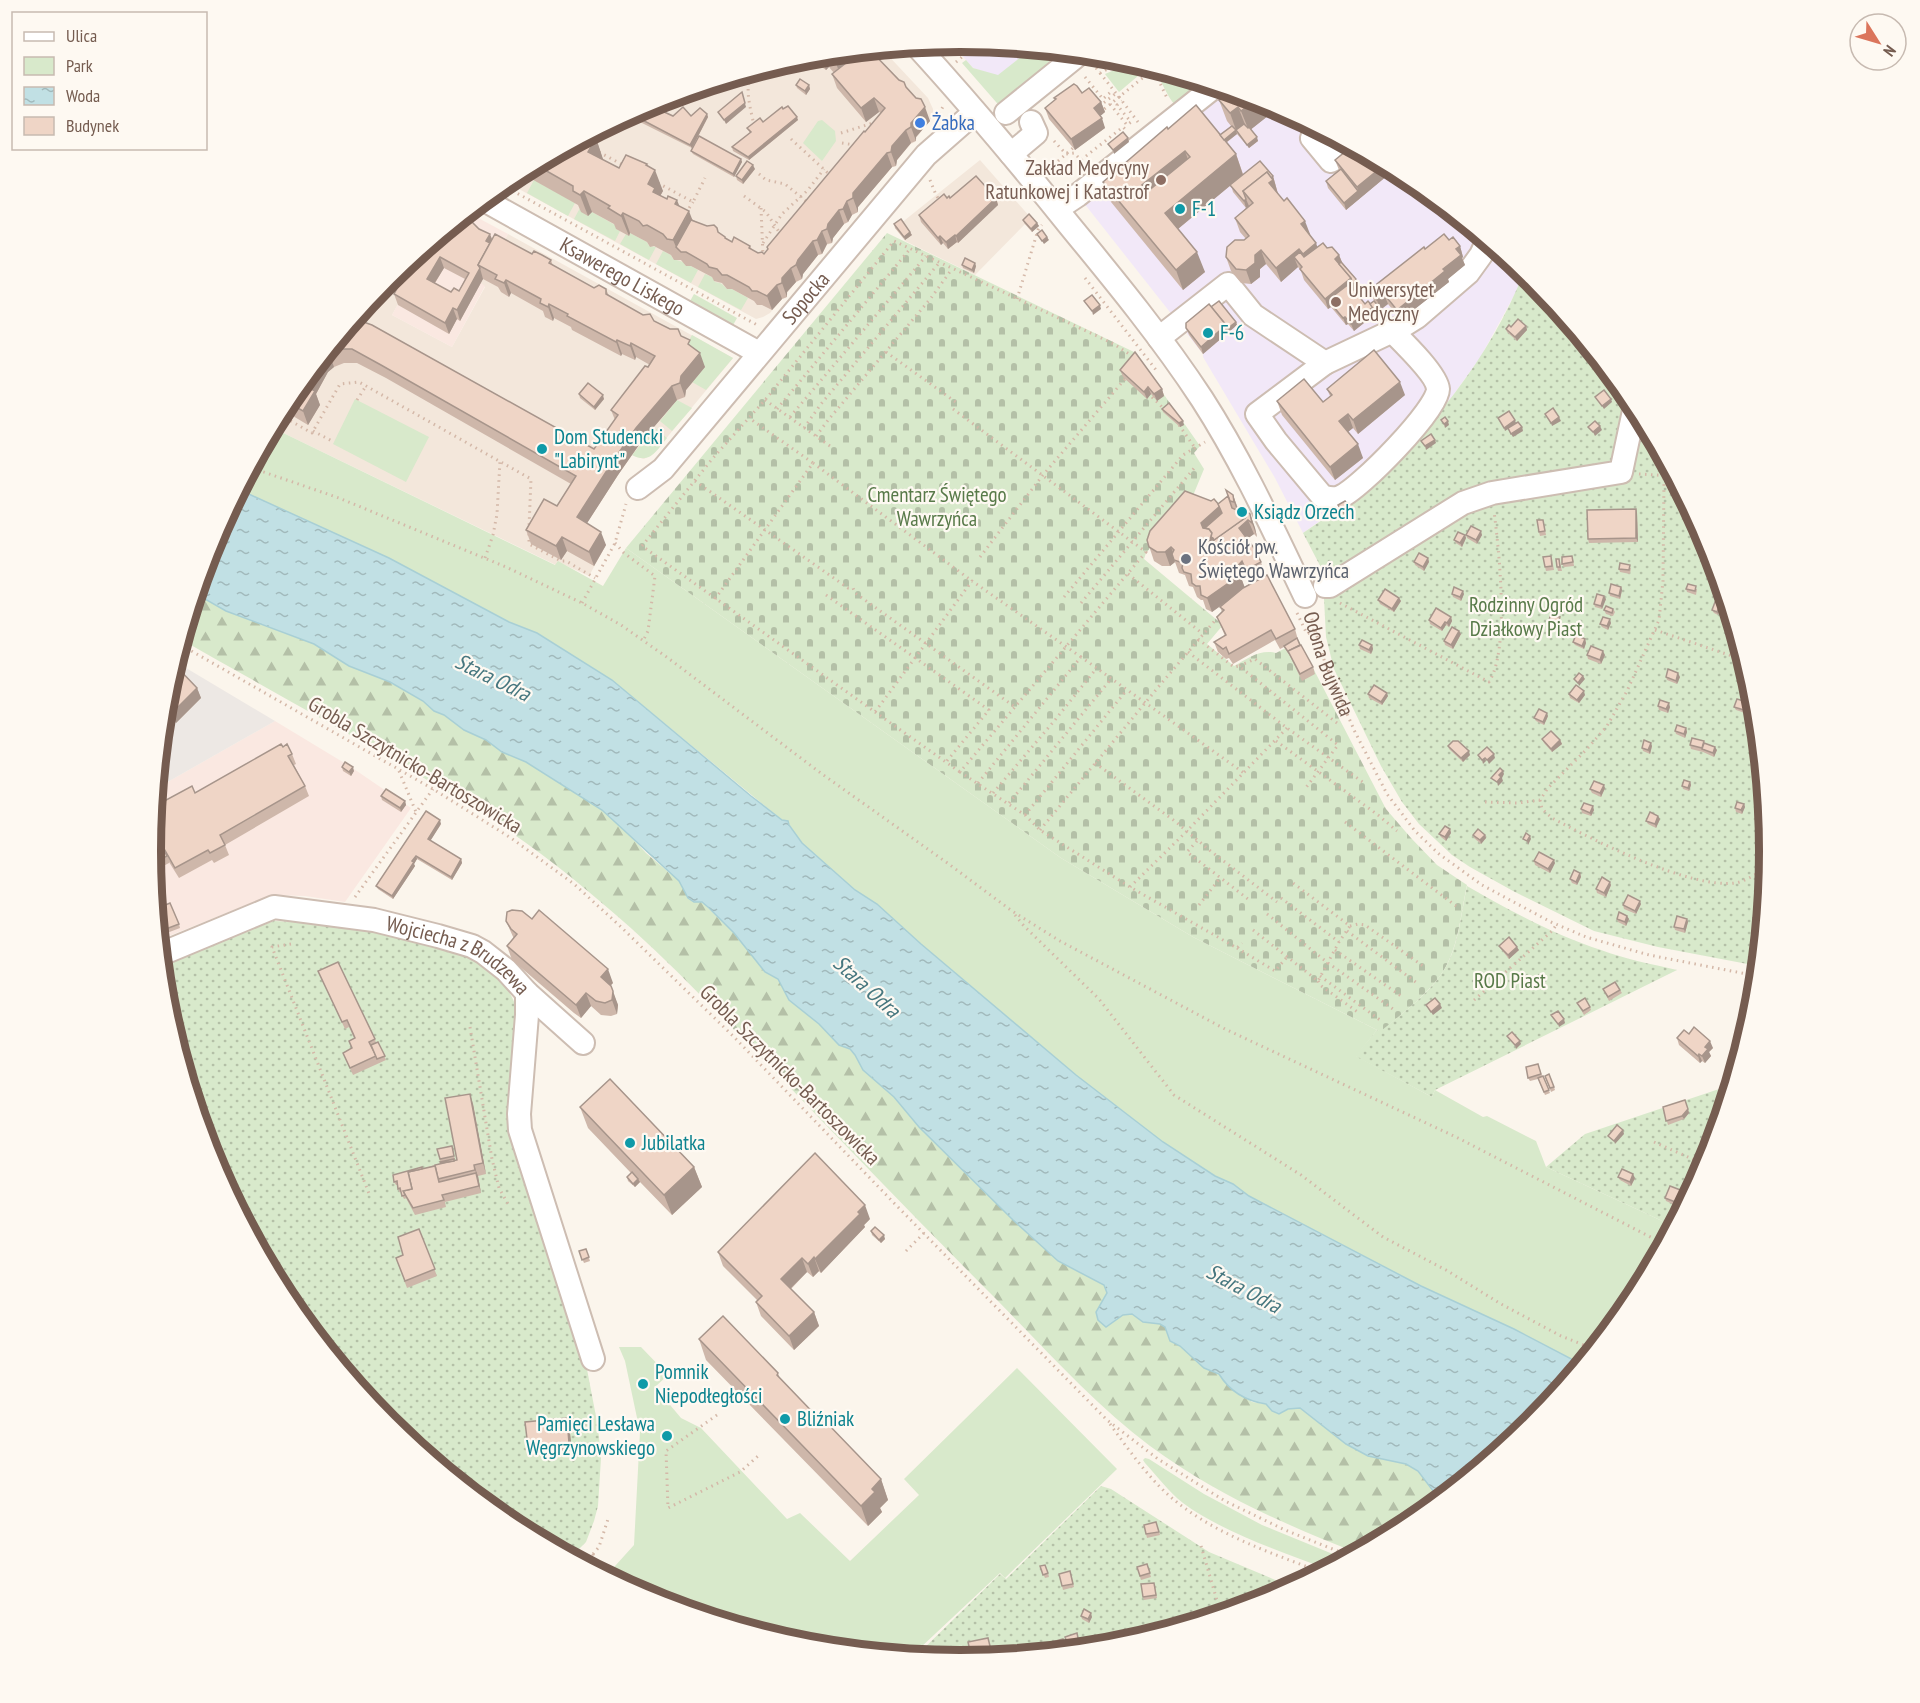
<svg xmlns="http://www.w3.org/2000/svg" width="1920" height="1703" viewBox="0 0 1920 1703" font-family="'PT Sans Narrow',sans-serif">
	<style>
		.residential { fill: #f3e7db }
		.commercial { fill: #fae8e1 }
		.industrial { fill: #ede8e4 }
		.education { fill: #f2e8f8 }
		.green { fill: #d8e9cb }
		.forest { fill: url(#forest-firs) }
		.cemetery { fill: url(#cemetery-stones) }
		.garden { fill: url(#garden-dots) }
		.water { fill: url(#water-ripples); stroke: #a8cfd5; stroke-width: 1.5 }
		.lines { fill: none; stroke-linecap: round; stroke-linejoin: round }
		.minor-casing { stroke: #cdbdb2; stroke-width: 26 }
		.path { stroke: #d4b8a8; stroke-width: 3; stroke-dasharray: 1.5 4.5; stroke-linecap: butt }
		.minor { stroke: #fff; stroke-width: 22 }
		.wall { fill: #ceb7aa; fill-rule: evenodd }
		.shaded-wall { fill: #a7958b }
		.building { fill: #efd5c6; stroke: #a7958b; stroke-width: 1.5; fill-rule: evenodd }
		.shop-dot { fill: #3f7fe0; stroke: #fef9f2; stroke-width: 2 }
		.education-dot { fill: #8d6e63; stroke: #fef9f2; stroke-width: 2 }
		.culture-dot { fill: #0f9aa8; stroke: #fef9f2; stroke-width: 2 }
		.worship-dot { fill: #6b7280; stroke: #fef9f2; stroke-width: 2 }
		.labels { text-anchor: middle; stroke-width: 4.5; stroke-linejoin: round; paint-order: stroke }
		.shop-label { font-size: 21px; fill: #366cbe; stroke: #fef9f2; text-anchor: start }
		.education-label { font-size: 21px; fill: #785e54; stroke: #fef9f2; text-anchor: end }
		.culture-label { font-size: 21px; fill: #0d838f; stroke: #fef9f2; text-anchor: start }
		.street-label { font-size: 21px; fill: #755c50; stroke: #fef9f2 }
		.park-label { font-size: 21px; fill: #587a49; stroke: #fef9f2 }
		.worship-label { font-size: 21px; fill: #5b616d; stroke: #fef9f2; text-anchor: start }
		.water-label { font-size: 22px; font-style: italic; fill: #47777f; stroke: #fef9f2 }
		.rim { fill: none; stroke: #755c50; stroke-width: 8 }
	</style>
	<defs>
		<pattern id="forest-firs" width="22" height="20" patternUnits="userSpaceOnUse" patternTransform="scale(1.5)"><rect width="22" height="20" fill="#d8e9cb"/><path d="M5 1l3.5 6h-7zM16 11l3.5 6h-7z" fill="#b4c0a7"/></pattern>
		<pattern id="cemetery-stones" width="16" height="16" patternUnits="userSpaceOnUse" patternTransform="scale(1.5)"><rect width="16" height="16" fill="#d8e9cb"/><path d="M2 7V4a2 2 0 0 1 4 0v3zM10 15v-3a2 2 0 0 1 4 0v3z" fill="#b4c0a7"/></pattern>
		<pattern id="garden-dots" width="8" height="8" patternUnits="userSpaceOnUse" patternTransform="scale(1.5)"><rect width="8" height="8" fill="#d8e9cb"/><path d="M2 2h.1M6 6h.1" fill="none" stroke="#b4c0a7" stroke-width="1.8" stroke-linecap="round"/></pattern>
		<pattern id="water-ripples" width="26" height="14" patternUnits="userSpaceOnUse" patternTransform="scale(1.5)"><rect width="26" height="14" fill="#c1e0e4"/><path d="M2 4q2-2 4 0t4 0M15 11q2-2 4 0t4 0" fill="none" stroke="#a1b9bb"/></pattern>
	</defs>
	<rect width="100%" height="100%" fill="#fbf5ec"/>
	<g class="residential">
		<polygon points="883,50 928,98 933,109 933,116 917,137 915,142 911,144 897,160 896,166 892,167 858,207 857,212 852,215 848,222 844,224 833,238 832,243 827,245 822,254 818,255 803,273 801,279 797,280 788,292 786,298 782,299 770,313 763,317 756,319 506,182 651,103 802,57"/>
		<polygon points="980,160 1031,218 975,275 905,241 895,228"/>
		<polygon points="508,234 733,358 654,453 644,459 632,455 618,475 582,531 606,545 589,576 558,562 556,565 273,428 287,401 388,279 416,256 408,270 412,279 392,315 452,347 485,287 480,284"/>
	</g>
	<g class="commercial">
		<polygon points="469,213 508,234 481,283 485,286 452,347 392,315 412,279 408,270 416,256"/>
		<polygon points="275,721 351,767 411,808 345,902 305,896 271,895 159,940 151,851 157,788"/>
	</g>
	<polygon class="industrial" points="176,662 275,721 157,788 166,693"/>
	<g class="education">
		<polygon points="960,42 1031,49 998,76 973,68 951,43"/>
		<polygon points="1203,83 1270,104 1410,179 1524,272 1516,292 1480,358 1446,405 1401,454 1358,494 1303,533 1275,478 1203,357 1203,354 1072,188"/>
	</g>
	<g class="green">
		<polygon points="1031,49 1072,53 1003,110 962,63 966,60 973,68 998,75"/>
		<polygon points="1126,65 1138,66 1145,70 1119,92 1105,74"/>
		<path d="M1152 68 1189 79 1197 88 1175 105C1166 95 1162 80 1152 68Z"/>
		<polygon points="822,120 835,131 836,141 822,161 803,143 818,121"/>
		<polygon points="534,180 575,203 568,216 527,193"/>
		<polygon points="580,208 587,215 592,212 617,226 616,229 620,231 615,241 574,219"/>
		<polygon points="630,233 647,242 649,246 656,247 649,260 620,244 626,234 629,236"/>
		<polygon points="663,251 671,255 673,259 683,262 686,266 691,266 698,270 691,283 656,264"/>
		<path d="M705 274 712 277 715 282C722 283 722 284 727 289H732L748 298 741 310 698 287Z"/>
		<polygon points="694,294 737,318 732,327 689,303"/>
		<polygon points="692,335 733,358 706,390 692,382 688,342"/>
		<polygon points="355,399 429,437 406,482 333,444"/>
		<polygon points="677,400 692,408 672,431 660,421"/>
		<polygon points="273,428 555,565 558,561 603,586 626,548 1061,858 1193,937 1377,1030 1356,1056 1432,1097 1435,1090 1483,1117 1487,1116 1536,1141 1546,1167 1673,1226 1633,1302 1581,1364 1514,1329 1421,1286 1249,1196 1233,1184 1215,1176 1163,1142 1076,1075 921,944 877,904 855,890 802,843 786,820 782,820 612,680 537,633 509,622 240,490"/>
		<path d="M655 428 667 438C657 450 650 465 632 455Z"/>
		<polygon points="619,1347 641,1347 668,1375 655,1387 681,1418 701,1428 787,1519 800,1513 850,1561 919,1495 904,1479 1017,1368 1117,1469 1005,1578 1000,1573 919,1649 896,1655 802,1645 650,1599 606,1576 634,1545 640,1432 625,1361"/>
		<path d="M1145 1458 1149 1459 1204 1494 1262 1525 1345 1559 1327 1569C1282 1552 1222 1532 1183 1503 1169 1492 1157 1476 1145 1463L1143 1460Z"/>
	</g>
	<path class="forest" d="M196 594 226 611 314 644 349 666 390 682 423 701 434 711 444 715 464 730 486 740 502 752 526 762 561 783 602 810 621 826 646 853 679 881 688 898 694 902H702L734 933 765 972 778 979 789 1000 819 1024 839 1045 849 1049 855 1055 863 1070 894 1097 919 1127 1013 1220 1058 1261 1104 1285 1107 1293 1098 1320 1106 1327 1123 1315 1132 1314 1143 1322 1160 1324 1165 1327 1171 1341 1180 1346 1204 1368 1219 1374 1224 1381 1252 1402 1266 1404 1272 1411 1300 1408 1346 1444 1368 1456 1406 1464 1418 1471 1440 1500 1409 1525 1357 1553C1282 1523 1215 1494 1150 1446 1095 1405 1045 1349 997 1300 922 1225 849 1149 776 1073 729 1025 682 974 632 929 589 891 544 853 495 822 394 757 287 700 182 640Z"/>
	<path class="cemetery" d="M887 233 1134 352 1200 446 1194 453 1204 469 1192 498 1146 553 1144 559 1223 625 1207 644 1234 666C1247 659 1260 649 1276 653L1299 641 1386 809 1411 838 1437 865 1467 885C1461 912 1459 945 1444 970 1429 994 1402 1013 1381 1032L1193 937 1061 858 626 548Z"/>
	<g class="garden">
		<path d="M1524 272 1533 279 1633 402 1708 542 1754 694 1769 852 1758 966 1658 947 1594 931 1513 891 1470 867 1452 855 1419 824 1402 802 1381 766 1334 669 1326 637 1324 599 1327 579 1303 533C1322 520 1341 508 1359 493 1429 434 1490 358 1524 272Z"/>
		<path d="M1467 886C1509 910 1554 935 1601 950 1625 959 1651 964 1677 970L1435 1090 1432 1097 1355 1056 1377 1030 1381 1031C1403 1013 1429 994 1444 970 1459 946 1461 913 1467 886Z"/>
		<path d="M274 921C319 922 363 929 407 939 431 944 459 950 481 963 499 973 510 990 517 1009L511 1118 586 1364 598 1427 601 1458 598 1506 594 1521 586 1542 573 1555 570 1556 510 1524 387 1424 287 1301 212 1161 166 1009 162 965Z"/>
		<polygon points="1731,1085 1708,1162 1673,1226 1546,1167 1585,1134"/>
		<polygon points="1101,1486 1111,1489 1209,1552 1292,1587 1269,1600 1118,1646 960,1661 915,1657 1000,1574 1006,1579"/>
	</g>
	<path class="water" d="M240 490 389 558 509 622 537 633 612 680 751 796 782 820 788 821 789 825 802 843 855 890 877 904 921 944 1076 1075 1163 1142 1215 1176 1233 1184 1249 1196 1421 1286 1514 1329 1581 1364 1532 1424 1440 1500 1418 1471 1406 1464 1368 1456 1346 1444 1300 1408 1288 1409 1279 1414 1272 1411 1266 1404C1246 1401 1230 1392 1219 1374L1204 1368 1180 1346 1170 1341 1165 1327 1160 1324 1143 1322 1132 1314 1123 1315 1106 1327 1098 1320 1096 1312 1107 1293 1104 1285 1058 1261 1013 1220 919 1127 894 1097 863 1070 855 1055 850 1049 839 1045 819 1024 789 1000 778 979 765 972 734 933 709 908 702 902H694L688 898 679 881 602 810 526 762 502 752 486 740 464 730 444 715 434 711 423 701 390 682 349 666 314 644 226 611 196 594 212 541Z"/>
	<g class="lines">
		<defs>
			<g id="minor">
				<path d="M917 46C970 104 1021 165 1070 226 1116 282 1162 338 1202 399 1242 461 1273 529 1305 596"/>
				<polyline points="1006,113 1079,54"/>
				<polyline points="1316,128 1312,138 1331,161 1350,147"/>
				<polyline points="1011,154 1036,133 1031,122"/>
				<path id="s2" d="M484 200 759 353"/>
				<polyline points="1057,209 1078,195 1214,87"/>
				<polyline points="1159,338 1228,284 1253,315 1325,363 1401,327 1417,317 1468,273 1481,255 1487,242"/>
				<path d="M1325 363 1257 414 1276 441 1322 496C1328 498 1333 500 1340 497 1359 490 1439 408 1438 389 1437 375 1403 342 1392 331"/>
				<path id="s3" d="M638 488 663 469 926 155 975 112"/>
				<polyline points="1325,586 1330,586 1463,503 1492,493 1621,472 1635,406"/>
				<path id="s4" d="M161 954 274 907 374 920 438 936 472 946 483 952 506 970 527 993V1015L519 1114 520 1130 593 1359"/>
				<polyline points="527,993 583,1043"/>
			</g>
		</defs>
		<use href="#minor" class="minor-casing"/>
		<g class="path">
			<polyline points="1013,47 1015,50 1018,48"/>
			<polyline points="956,62 977,44"/>
			<polyline points="1145,66 1158,79 1168,100"/>
			<polyline points="1096,68 1100,73 1117,64 1131,61"/>
			<path d="M753 72C743 86 751 109 754 126"/>
			<polyline points="1100,73 1119,97 1103,110"/>
			<polyline points="1085,77 1103,99 1113,90"/>
			<polyline points="1100,103 1101,105 1115,94"/>
			<polyline points="1110,104 1127,125 1131,122 1117,105 1122,101"/>
			<polyline points="936,119 944,105"/>
			<polyline points="1138,122 1119,97 1151,71"/>
			<polyline points="841,133 873,123"/>
			<polyline points="791,139 829,174"/>
			<polyline points="1054,141 1066,154 1074,153 1081,160 1123,127 1127,131"/>
			<polyline points="842,143 855,145"/>
			<polyline points="599,152 623,165"/>
			<polyline points="1049,169 1073,148"/>
			<polyline points="759,174 766,180 785,184 807,202"/>
			<polyline points="930,180 936,195 940,201"/>
			<polyline points="658,183 693,202 705,178"/>
			<polyline points="502,185 759,326"/>
			<polyline points="744,196 766,212 781,235"/>
			<polyline points="761,208 763,256"/>
			<polyline points="686,213 693,202"/>
			<polyline points="763,243 782,214 808,190 824,169"/>
			<polyline points="1085,278 1156,370"/>
			<polyline points="1017,299 1038,230 1042,225"/>
			<polyline points="886,352 957,403"/>
			<polyline points="1147,394 1150,395 1164,409"/>
			<polyline points="357,400 366,386"/>
			<polyline points="765,400 830,446"/>
			<polyline points="777,409 910,249"/>
			<polyline points="953,409 1146,552 960,772 1025,815 1040,830 1130,887 1237,948 1242,943"/>
			<polyline points="280,415 312,433 340,384 359,382 531,479 529,527"/>
			<polyline points="790,417 926,256"/>
			<polyline points="1179,425 1195,448"/>
			<polyline points="804,428 821,404 939,263"/>
			<polyline points="313,431 334,442"/>
			<polyline points="816,436 829,419 931,298 952,269"/>
			<polyline points="813,463 972,581"/>
			<polyline points="252,468 339,498 506,567 582,603 621,625 668,658 822,774 946,862 1012,911 1060,941 1225,1029 1456,1137 1664,1244"/>
			<polyline points="1639,474 1673,476"/>
			<polyline points="695,481 848,588 853,588 855,593 1015,707"/>
			<polyline points="529,534 529,544 561,561 566,561 595,578"/>
			<polyline points="615,543 624,553 655,576 648,631 643,641"/>
			<polyline points="980,557 1043,475 1125,379"/>
			<polyline points="485,558 493,535 497,514 500,461"/>
			<polyline points="1128,574 1203,634"/>
			<polyline points="826,595 989,710 946,762"/>
			<polyline points="1064,597 1183,455 1205,442"/>
			<polyline points="715,599 813,463 749,418"/>
			<polyline points="582,603 615,543 626,504"/>
			<polyline points="1081,603 1196,466"/>
			<path d="M1340 603 1489 682C1510 649 1499 551 1494 511"/>
			<polyline points="1297,613 1307,634 1315,629"/>
			<path id="s1" d="M1310 613 1325 663 1355 732 1387 794 1415 831 1439 854 1482 885 1551 922 1586 937 1649 955 1757 976"/>
			<polyline points="1655,630 1744,660"/>
			<polyline points="1198,639 1234,667 1239,666 1338,745 1305,789"/>
			<polyline points="181,645 433,789 511,838 574,884 620,926 734,1037 894,1203 1107,1420 1158,1459 1225,1501 1285,1530 1350,1556"/>
			<polyline points="1188,652 1287,728 1364,783"/>
			<polyline points="1081,657 972,581 875,712 642,546 713,458 765,400 894,241 1114,344 1132,356"/>
			<polyline points="1239,666 1255,659 1337,723"/>
			<polyline points="875,712 960,772"/>
			<polyline points="1276,741 1378,815 1397,831"/>
			<polyline points="1095,763 1176,822 1208,849 1277,902"/>
			<polyline points="399,771 416,812"/>
			<polyline points="978,783 1081,657 1244,773"/>
			<polyline points="993,793 1055,720 1096,669"/>
			<path d="M1540 800 1542 809 1552 818C1593 840 1690 889 1735 883 1747 881 1757 873 1768 867"/>
			<polyline points="1485,802 1518,803 1540,800 1548,788 1587,749 1607,726 1627,691 1659,620 1663,581 1664,476"/>
			<polyline points="1009,803 1111,679"/>
			<polyline points="1025,815 1126,691"/>
			<polyline points="1345,822 1456,906"/>
			<polyline points="1040,830 1160,685 1218,617"/>
			<polyline points="1197,841 1187,852 1248,899"/>
			<polyline points="1130,887 1186,832 1287,728"/>
			<polyline points="355,897 433,789"/>
			<polyline points="1281,898 1339,942"/>
			<polyline points="1199,905 1220,878"/>
			<polyline points="1267,914 1328,963 1393,1009"/>
			<polyline points="1015,915 1024,926 1099,999 1174,1095 1301,1175 1383,1237 1446,1270 1501,1304 1561,1336 1594,1349"/>
			<polyline points="1350,926 1358,924 1365,925 1426,968"/>
			<polyline points="1253,930 1318,981 1339,942 1350,926 1293,883"/>
			<polyline points="1347,931 1417,983"/>
			<polyline points="291,944 272,947 370,1196"/>
			<polyline points="1237,948 1275,971 1287,957"/>
			<polyline points="1335,950 1401,996"/>
			<polyline points="1320,976 1380,1020"/>
			<polyline points="1318,981 1320,985 1359,1013"/>
			<polyline points="1474,1000 1552,931 1557,924"/>
			<polyline points="470,1027 492,1159 499,1188 508,1204"/>
			<polyline points="1654,1142 1706,1165"/>
			<polyline points="906,1251 924,1233"/>
			<polyline points="717,1415 666,1451 668,1508 740,1472 758,1456"/>
			<path d="M1110 1424C1126 1446 1142 1469 1162 1489 1205 1531 1266 1551 1321 1572"/>
			<polyline points="1201,1546 1221,1614"/>
			<polyline points="593,1554 595,1570"/>
			<polyline points="576,1560 593,1554 599,1547 609,1516"/>
			<polyline points="1129,1632 1132,1641"/>
		</g>
		<use href="#minor" class="minor"/>
	</g>
	<g class="wall">
		<polygon points="871,51 907,88 930,121 916,137 916,141 911,143 897,160 896,166 892,167 858,207 858,212 852,215 848,222 844,224 833,238 832,243 827,244 822,254 818,255 803,274 802,279 796,282 787,292 787,297 782,299 772,310 762,305 757,305 754,301 732,289 727,289 722,283 714,281 712,277 691,266 686,266 681,260 674,260 671,255 654,246 650,247 647,242 630,233 629,236 616,229 614,224 592,212 588,216 581,212 578,205 528,177 524,181 517,177 516,175 590,136 596,138 603,160 619,168 647,164 663,191 660,196 679,206 693,220 719,233 732,242 750,246 752,250 758,253 764,254 768,250 767,247 881,113 879,112 866,122 837,88 832,74 834,73 829,67 826,70 807,57"/>
		<polygon points="796,85 809,85 810,89 806,95 797,88"/>
		<polygon points="1222,89 1270,104 1278,108 1251,129 1258,141 1249,148 1237,134 1226,143 1236,154 1243,174 1273,176 1278,194 1310,234 1317,247 1327,248 1339,255 1342,262 1356,279 1357,283 1353,289 1365,304 1370,304 1374,301 1372,294 1378,288 1377,284 1425,249 1449,240 1460,246 1463,257 1462,258 1465,265 1448,279 1449,282 1401,320 1388,304 1354,331 1348,324 1346,325 1331,307 1328,309 1304,280 1301,271 1298,267 1281,282 1266,264 1260,269 1260,277 1251,284 1241,283 1231,271 1226,257 1246,239 1240,232 1235,218 1246,208 1233,192 1231,185 1178,229 1205,272 1183,290 1111,202 1103,182 1168,129 1220,135 1231,126 1227,121 1219,100 1225,96"/>
		<polygon points="1082,93 1101,102 1105,112 1100,116 1105,128 1075,150 1049,119 1045,108 1055,100 1054,98"/>
		<polygon points="649,105 673,116 691,116 707,114 708,117 692,148 628,116"/>
		<polygon points="783,109 798,120 749,160 733,151 732,147 750,133 747,128 763,122"/>
		<polygon points="1351,147 1394,170 1346,210 1328,188 1326,181 1339,170 1335,160"/>
		<polygon points="691,151 741,159 742,162 734,177 693,154"/>
		<polygon points="755,169 743,184 737,180 736,176"/>
		<polygon points="947,198 996,198 998,205 958,243 957,242 948,249 943,243 941,245 921,222 919,215"/>
		<polygon points="1023,220 1037,223 1039,226 1032,232 1024,223"/>
		<polygon points="894,224 912,235 905,240 895,228"/>
		<path d="M492 240 551 260 553 266 594 288 606 289 609 296 681 336 693 348 705 367 686 390 685 397 677 400 641 442 618 475 587 523 606 545 594 566 567 551 561 560 531 544 526 530 557 506 571 484 386 378 357 363H344L334 367 328 372 316 394 320 405 308 425 283 410 287 401 355 319 594 449 615 420 611 410 650 365 636 357 635 360 622 354 621 356 572 330 571 327 554 318 553 321 545 317 543 311 511 293 509 297 501 292 498 287 483 279 460 321 457 319 449 334 398 305 394 294 413 271 416 265 414 260ZM444 268 465 279 459 291 451 292 435 283Z"/>
		<polygon points="962,265 976,266 974,273 963,268"/>
		<polygon points="1211,307 1236,322 1237,325 1203,354 1189,335 1186,328"/>
		<polygon points="1526,326 1527,330 1517,341 1507,332 1506,329"/>
		<polygon points="1120,370 1162,389 1164,396 1157,401 1151,394 1147,399 1123,377"/>
		<polygon points="1327,389 1405,395 1358,434 1353,428 1348,432 1363,458 1335,480 1282,415 1277,401 1323,402 1330,396"/>
		<polygon points="579,394 604,399 595,410 580,398"/>
		<polygon points="1162,409 1184,425 1180,427 1163,412"/>
		<path d="M1233 495 1239 511 1244 517 1241 507 1250 514 1255 528 1257 537 1254 534 1247 539 1261 562 1264 573 1295 629 1298 640 1313 667 1315 674 1302 681 1290 656 1284 647 1280 649 1275 640 1233 664 1229 658 1226 659 1218 652 1214 642 1225 636 1217 617 1222 612 1220 607 1226 602 1212 612 1206 609 1203 600H1201L1197 597 1193 587 1189 586 1185 575 1179 573 1175 562 1170 566H1162L1154 561 1147 540 1218 504ZM1247 575 1251 583 1244 587 1242 580Z"/>
		<polygon points="1636,509 1637,513 1638,542 1589,543 1588,539"/>
		<polygon points="1543,520 1546,535 1540,536 1539,532"/>
		<polygon points="1465,535 1466,538 1462,547 1456,543 1454,540"/>
		<polygon points="1466,535 1482,535 1477,544 1467,538"/>
		<polygon points="1428,558 1429,562 1424,571 1415,565 1414,562"/>
		<polygon points="1552,559 1554,570 1546,571 1545,567"/>
		<polygon points="1559,559 1562,571 1558,571 1557,567"/>
		<polygon points="1573,559 1574,566 1564,567 1562,564"/>
		<polygon points="1631,568 1630,574 1620,572 1619,569"/>
		<polygon points="1621,587 1622,590 1620,599 1610,596 1609,593"/>
		<polygon points="1686,589 1697,589 1696,595 1687,592"/>
		<polygon points="1452,594 1464,594 1461,601 1453,597"/>
		<polygon points="1399,598 1401,601 1394,612 1380,604 1378,600"/>
		<polygon points="1606,599 1602,609 1595,607 1594,604"/>
		<polygon points="1720,604 1721,607 1718,615 1714,613 1712,610"/>
		<polygon points="1613,609 1615,612 1613,616 1606,614 1604,610"/>
		<polygon points="1451,617 1452,621 1449,627 1446,625 1442,631 1430,624 1429,620"/>
		<polygon points="1561,621 1560,627 1550,626 1549,622"/>
		<polygon points="1611,623 1608,630 1602,627 1600,624"/>
		<polygon points="1459,631 1461,634 1453,649 1445,645 1444,641"/>
		<polygon points="1585,639 1586,643 1584,649 1575,645 1573,642"/>
		<polygon points="1359,645 1372,645 1373,649 1371,654 1360,649"/>
		<polygon points="1587,655 1605,655 1601,664 1588,659"/>
		<polygon points="1666,677 1680,677 1677,684 1667,680"/>
		<polygon points="197,688 201,698 176,723 164,711 166,693"/>
		<polygon points="1368,694 1388,696 1382,705 1369,698"/>
		<polygon points="1569,694 1585,695 1579,703 1570,698"/>
		<polygon points="1747,702 1748,705 1745,713 1736,710 1734,707"/>
		<polygon points="1658,706 1670,707 1668,713 1659,710"/>
		<polygon points="1548,716 1544,725 1536,721 1534,718"/>
		<polygon points="1686,728 1687,732 1685,738 1676,734 1675,731"/>
		<polygon points="1542,739 1560,740 1562,744 1552,752 1544,743"/>
		<polygon points="1704,741 1704,743 1717,750 1714,757 1703,752 1691,749 1690,745"/>
		<polygon points="1448,746 1470,755 1463,762 1449,749"/>
		<polygon points="1652,746 1650,754 1643,751 1642,748"/>
		<polygon points="283,747 292,754 296,764 294,765 305,786 309,796 225,845 229,855 214,863 212,860 179,878 169,862 169,863 154,871 152,868 151,851 195,793"/>
		<polygon points="342,767 354,771 351,776 343,771"/>
		<polygon points="1690,782 1691,785 1689,791 1683,789 1682,786"/>
		<polygon points="1605,788 1601,797 1592,793 1590,789"/>
		<polygon points="381,796 405,801 406,805 401,812 382,800"/>
		<polygon points="1744,804 1745,807 1742,814 1736,812 1735,808"/>
		<polygon points="1581,809 1594,810 1591,816 1582,813"/>
		<polygon points="1660,819 1656,828 1648,824 1646,821"/>
		<polygon points="441,824 430,841 461,859 462,863 452,880 417,859 414,864 415,866 393,899 378,889 376,886"/>
		<polygon points="1450,829 1451,833 1446,841 1441,837 1439,834"/>
		<polygon points="1473,835 1485,835 1486,838 1481,844 1474,838"/>
		<polygon points="1534,861 1555,863 1550,873 1535,865"/>
		<polygon points="1580,873 1581,877 1577,885 1572,883 1570,879"/>
		<polygon points="1611,885 1606,897 1597,893 1596,889"/>
		<polygon points="1641,904 1636,914 1624,909 1623,905"/>
		<polygon points="156,909 179,924 180,928 159,936"/>
		<polygon points="1627,916 1629,919 1626,926 1618,922 1617,919"/>
		<polygon points="1753,918 1763,922 1760,943 1759,944 1754,933 1759,930"/>
		<polygon points="1687,919 1688,922 1685,933 1675,930 1674,927"/>
		<polygon points="506,921 613,983 610,986 618,1005 617,1014 611,1016 601,1015 591,1006 581,1018 574,1013 512,960 507,946 514,939"/>
		<polygon points="1499,946 1519,950 1509,959 1501,949"/>
		<polygon points="318,971 375,1039 376,1043 378,1042 386,1060 353,1075 343,1053 352,1048 349,1041 354,1038 349,1027 345,1029"/>
		<polygon points="1603,989 1620,990 1622,993 1609,1001"/>
		<polygon points="1577,1003 1590,1007 1591,1010 1584,1015"/>
		<polygon points="1689,1034 1713,1048 1709,1052 1711,1056 1705,1063 1702,1061 1700,1063 1679,1045 1677,1038"/>
		<polygon points="1538,1064 1542,1076 1543,1076 1550,1093 1545,1095 1538,1079 1530,1081 1528,1078"/>
		<polygon points="1549,1074 1555,1090 1551,1092 1545,1076"/>
		<polygon points="1685,1100 1689,1113 1684,1119 1668,1125 1663,1107"/>
		<polygon points="473,1104 486,1174 478,1176 481,1193 445,1202 446,1207 415,1215 406,1198 404,1199 401,1192 399,1192 398,1185 396,1185 394,1182 422,1169 441,1163 437,1149 453,1150 455,1160 454,1161 457,1160"/>
		<polygon points="580,1107 694,1167 702,1187 672,1215 640,1182 635,1187 628,1181 627,1177 631,1173 588,1128"/>
		<polygon points="1722,1115 1719,1125 1714,1123 1713,1119"/>
		<polygon points="1618,1177 1635,1178 1631,1186 1620,1180"/>
		<polygon points="1683,1191 1684,1195 1679,1207 1666,1201 1665,1198"/>
		<polygon points="870,1219 864,1225 865,1227 821,1273 819,1271 813,1277 807,1272 791,1289 814,1312 819,1326 794,1350 761,1316 756,1302 758,1301 723,1266 718,1252"/>
		<polygon points="419,1229 437,1276 407,1288 396,1258 403,1255"/>
		<polygon points="871,1231 885,1239 881,1243 872,1235"/>
		<polygon points="586,1249 590,1261 584,1263 579,1251"/>
		<polygon points="699,1339 778,1373 780,1379 824,1424 881,1479 888,1500 880,1508 882,1512 868,1526 706,1360"/>
		<polygon points="569,1425 572,1450 530,1454 528,1447"/>
		<polygon points="1156,1522 1160,1535 1147,1538 1146,1534"/>
		<polygon points="1147,1564 1151,1577 1141,1580 1137,1567"/>
		<polygon points="1045,1565 1049,1577 1045,1578 1040,1566"/>
		<polygon points="1070,1571 1074,1587 1063,1590 1062,1586"/>
		<polygon points="1155,1586 1157,1598 1144,1600 1143,1597"/>
		<polygon points="1081,1616 1092,1617 1089,1623 1082,1619"/>
		<polygon points="1077,1633 1081,1647 1069,1650 1065,1637"/>
	</g>
	<g class="shaded-wall">
		<polygon points="863,52 843,83 836,63 848,53"/>
		<polygon points="825,55 829,67 826,70 821,56"/>
		<polygon points="809,85 810,89 806,95 805,91"/>
		<polygon points="742,92 746,107 726,124 724,120"/>
		<polygon points="874,98 879,112 866,122 861,108"/>
		<polygon points="1256,99 1270,104 1278,108 1249,131 1241,111"/>
		<polygon points="1101,102 1105,112 1098,118 1094,108"/>
		<polygon points="925,107 930,121 916,137 916,141 911,127 911,123"/>
		<polygon points="1238,107 1246,127 1236,130 1230,113"/>
		<polygon points="707,114 708,117 692,148 690,145"/>
		<polygon points="797,117 798,120 749,160 748,157"/>
		<polygon points="1102,118 1105,128 1075,150 1071,139"/>
		<polygon points="906,130 911,143 897,160 896,166 891,152 892,146"/>
		<polygon points="1236,130 1237,134 1224,144 1222,141"/>
		<polygon points="1257,137 1258,141 1249,148 1247,145"/>
		<polygon points="596,138 603,159 596,172 588,152"/>
		<polygon points="1128,138 1129,142 1114,154 1113,150"/>
		<polygon points="1185,151 1192,171 1150,206 1142,185"/>
		<polygon points="887,153 892,167 858,207 858,212 853,198 853,193"/>
		<polygon points="1236,154 1243,175 1173,233 1165,213"/>
		<polygon points="741,159 742,162 734,177 733,174"/>
		<polygon points="647,164 652,177 655,170 663,191 659,198 648,184"/>
		<polygon points="753,165 755,169 743,184 742,180"/>
		<polygon points="1384,165 1394,170 1346,210 1344,203 1358,191 1357,187"/>
		<polygon points="526,170 528,177 524,181 521,173"/>
		<polygon points="1273,176 1278,194 1274,197 1252,203"/>
		<polygon points="584,191 592,212 588,216 580,195"/>
		<polygon points="996,198 998,205 958,243 956,236"/>
		<polygon points="1246,199 1249,206 1246,208 1244,201"/>
		<polygon points="677,200 685,220 689,211 697,232 676,247 673,240 675,204"/>
		<polygon points="847,201 852,215 848,222 843,209"/>
		<polygon points="839,210 844,224 833,238 832,243 827,229 828,224"/>
		<polygon points="623,213 630,233 629,236 621,216"/>
		<polygon points="1305,221 1310,234 1306,238 1301,224"/>
		<polygon points="1037,223 1039,226 1032,232 1031,229"/>
		<polygon points="822,231 827,244 822,254 817,240"/>
		<polygon points="910,232 912,235 905,240 904,237"/>
		<polygon points="490,234 494,244 486,241"/>
		<polygon points="955,235 957,242 948,249 946,242"/>
		<polygon points="940,236 943,243 941,245 938,238"/>
		<polygon points="1047,237 1049,240 1044,244 1042,241"/>
		<polygon points="813,241 818,255 803,274 802,279 796,265 798,260"/>
		<polygon points="1316,243 1321,257 1308,268 1303,254"/>
		<polygon points="1460,246 1463,257 1462,258 1465,265 1448,279 1449,282 1401,320 1397,310 1443,269 1456,249"/>
		<polygon points="1299,249 1304,262 1294,257 1298,267 1281,282 1276,268"/>
		<polygon points="1261,250 1266,264 1260,269 1260,277 1251,284 1246,270 1255,255"/>
		<polygon points="1197,252 1205,272 1183,290 1176,270"/>
		<polygon points="1339,255 1343,265 1340,268 1335,259"/>
		<polygon points="440,257 444,268 431,289 427,279"/>
		<polygon points="975,263 976,266 974,273 972,270"/>
		<polygon points="480,268 483,279 460,321 457,310"/>
		<polygon points="791,268 796,282 787,292 787,297 782,283 782,278"/>
		<polygon points="1351,278 1356,279 1357,283 1354,289 1333,306 1328,300 1331,307 1328,309 1325,299"/>
		<polygon points="506,280 511,293 509,297 504,283"/>
		<polygon points="777,285 782,299 772,310 767,296"/>
		<polygon points="1384,294 1388,304 1380,310 1377,300"/>
		<polygon points="549,304 554,318 553,321 548,307"/>
		<polygon points="1100,305 1101,309 1093,315 1092,311"/>
		<polygon points="1373,307 1379,307 1380,310 1354,331 1351,324"/>
		<polygon points="453,308 457,319 449,334 445,323"/>
		<polygon points="1345,317 1348,324 1346,325 1343,318"/>
		<polygon points="1236,322 1237,325 1203,354 1201,347 1226,325"/>
		<polygon points="1526,326 1527,330 1517,341 1515,337"/>
		<polygon points="617,340 622,354 621,356 616,342"/>
		<polygon points="631,343 636,357 635,360 630,346"/>
		<polygon points="329,353 334,367 328,372 316,394 320,405 308,425 303,411 307,387 323,358"/>
		<polygon points="700,353 705,367 686,390 685,397 680,383 681,376"/>
		<polygon points="1400,382 1405,395 1358,434 1353,420"/>
		<polygon points="672,386 677,400 641,442 618,475 582,531 577,517 613,461 636,428"/>
		<polygon points="1148,387 1151,394 1147,399 1144,392"/>
		<polygon points="1162,389 1164,396 1157,401 1154,394"/>
		<polygon points="603,395 604,399 595,410 594,407"/>
		<polygon points="1611,399 1612,402 1604,409 1602,406"/>
		<polygon points="1348,414 1353,428 1344,435 1339,421"/>
		<polygon points="1559,417 1561,421 1552,426 1551,423"/>
		<polygon points="1515,420 1516,424 1505,431 1504,428"/>
		<polygon points="1183,421 1184,425 1180,427 1179,423"/>
		<polygon points="1448,421 1449,425 1445,428 1444,424"/>
		<polygon points="1600,426 1602,430 1595,436 1593,432"/>
		<polygon points="1522,427 1523,431 1513,437 1511,434"/>
		<polygon points="1435,440 1436,443 1426,450 1425,446"/>
		<polygon points="1358,444 1363,458 1335,480 1330,467"/>
		<polygon points="1233,495 1238,509 1239,516 1234,502"/>
		<polygon points="1220,506 1225,520 1206,535 1201,523"/>
		<polygon points="1349,506 1350,510 1344,515 1342,511"/>
		<polygon points="1636,509 1637,513 1638,542 1636,538"/>
		<polygon points="1250,514 1255,528 1257,537 1252,523"/>
		<polygon points="1248,520 1254,534 1244,541 1212,559 1209,541 1212,533 1239,528"/>
		<polygon points="1481,531 1482,535 1477,544 1476,540"/>
		<polygon points="601,532 606,545 594,566 589,552"/>
		<polygon points="1465,535 1466,538 1462,547 1460,543"/>
		<polygon points="562,537 567,551 561,560 556,546"/>
		<polygon points="1171,547 1176,560 1174,560 1175,562 1170,566 1165,552"/>
		<polygon points="1428,558 1429,562 1424,571 1423,567"/>
		<polygon points="1242,561 1247,575 1242,580 1245,588 1212,612 1207,598"/>
		<polygon points="1621,587 1622,590 1620,599 1619,596"/>
		<polygon points="1463,591 1464,594 1461,601 1460,597"/>
		<polygon points="1604,596 1606,599 1602,609 1601,606"/>
		<polygon points="1399,598 1401,601 1394,612 1392,609"/>
		<polygon points="1720,604 1721,607 1718,615 1717,612"/>
		<polygon points="1451,617 1452,621 1449,627 1447,623"/>
		<polygon points="1610,619 1611,623 1608,630 1607,626"/>
		<polygon points="1445,622 1446,625 1442,631 1441,628"/>
		<polygon points="1459,631 1461,634 1453,649 1451,645"/>
		<polygon points="1585,639 1586,643 1584,649 1582,646"/>
		<polygon points="1372,645 1373,649 1371,654 1369,650"/>
		<polygon points="1603,651 1605,655 1601,664 1600,660"/>
		<polygon points="1678,673 1680,677 1677,684 1676,681"/>
		<polygon points="1583,676 1585,679 1579,686 1578,683"/>
		<polygon points="197,688 201,698 176,723 172,713"/>
		<polygon points="1584,691 1585,695 1579,703 1577,700"/>
		<polygon points="1387,693 1388,696 1382,705 1381,702"/>
		<polygon points="1747,702 1748,705 1745,713 1744,710"/>
		<polygon points="1669,703 1670,707 1668,713 1666,709"/>
		<polygon points="1547,713 1548,716 1544,725 1543,722"/>
		<polygon points="1686,728 1687,732 1685,738 1684,734"/>
		<polygon points="1560,740 1562,744 1552,752 1551,749"/>
		<polygon points="1651,743 1652,746 1650,754 1648,750"/>
		<polygon points="1715,747 1717,750 1714,757 1713,753"/>
		<polygon points="1469,751 1470,755 1463,762 1461,758"/>
		<polygon points="1494,754 1495,758 1489,764 1487,760"/>
		<polygon points="1485,758 1486,761 1483,764 1482,760"/>
		<polygon points="353,767 354,771 351,776 349,772"/>
		<polygon points="1503,771 1504,774 1502,778 1503,781 1498,786 1497,782 1499,775"/>
		<polygon points="1690,782 1691,785 1689,791 1688,788"/>
		<polygon points="1604,785 1605,788 1601,797 1600,793"/>
		<polygon points="405,801 406,805 401,812 400,808"/>
		<polygon points="1744,804 1745,807 1742,814 1741,810"/>
		<polygon points="1593,806 1594,810 1591,816 1590,813"/>
		<polygon points="1658,816 1660,819 1656,828 1655,824"/>
		<polygon points="440,820 441,824 429,843 428,839"/>
		<polygon points="1450,829 1451,833 1446,841 1445,837"/>
		<polygon points="1485,835 1486,838 1481,844 1480,840"/>
		<polygon points="1530,836 1531,839 1528,845 1527,841"/>
		<polygon points="416,856 417,859 414,864 415,866 393,899 392,896"/>
		<polygon points="461,859 462,863 452,880 451,877"/>
		<polygon points="1554,860 1555,863 1550,873 1548,869"/>
		<polygon points="1580,873 1581,877 1577,885 1576,882"/>
		<polygon points="1610,882 1611,885 1606,897 1604,893"/>
		<polygon points="1640,901 1641,904 1636,914 1635,911"/>
		<polygon points="1627,916 1629,919 1626,926 1625,922"/>
		<polygon points="1687,919 1688,922 1685,933 1684,929"/>
		<polygon points="1517,947 1519,950 1509,959 1508,955"/>
		<polygon points="608,969 613,983 606,990 601,977"/>
		<polygon points="613,991 618,1005 617,1014 612,1000"/>
		<polygon points="586,993 591,1006 581,1018 576,1005"/>
		<polygon points="1440,1004 1442,1008 1433,1015 1431,1012"/>
		<polygon points="1564,1019 1565,1023 1559,1027 1558,1024"/>
		<polygon points="1520,1041 1521,1044 1516,1049 1515,1045"/>
		<polygon points="1710,1041 1713,1048 1709,1052 1711,1056 1705,1063 1702,1056 1705,1047"/>
		<polygon points="1699,1054 1702,1061 1700,1063 1698,1056"/>
		<polygon points="470,1094 473,1104 486,1174 483,1163"/>
		<polygon points="1688,1109 1689,1113 1684,1119 1682,1116"/>
		<polygon points="1623,1130 1624,1134 1615,1144 1614,1141"/>
		<polygon points="474,1165 478,1176 481,1193 479,1186"/>
		<polygon points="694,1167 702,1187 672,1215 664,1195"/>
		<polygon points="1633,1174 1635,1178 1631,1186 1630,1182"/>
		<polygon points="638,1179 640,1182 635,1187 633,1184"/>
		<polygon points="1683,1191 1684,1195 1679,1207 1678,1203"/>
		<polygon points="865,1205 870,1219 864,1225 865,1227 821,1273 815,1259"/>
		<polygon points="884,1235 885,1239 881,1243 879,1240"/>
		<polygon points="814,1257 819,1271 813,1277 808,1264"/>
		<polygon points="802,1258 807,1272 786,1293 781,1279"/>
		<polygon points="814,1312 819,1326 794,1350 789,1336"/>
		<polygon points="567,1418 569,1425 572,1450 569,1443"/>
		<polygon points="881,1479 888,1500 880,1508 882,1512 868,1526 861,1506 872,1489"/>
		<polygon points="1091,1613 1092,1617 1089,1623 1088,1619"/>
	</g>
	<g class="building">
		<polygon points="871,51 899,80 904,82 906,87 916,98 921,99 925,107 911,123 911,127 906,130 892,146 891,152 887,153 853,193 853,198 847,201 843,209 839,210 828,224 827,229 822,231 817,240 813,241 798,260 796,265 791,268 782,278 782,283 777,285 767,296 757,291 752,291 749,287 727,275 722,275 717,269 709,267 707,264 686,252 681,252 676,247 691,220 707,226 714,225 717,228 718,232 725,237 725,238 732,242 734,237 750,246 749,248 758,253 762,252 764,254 768,249 767,247 864,131 865,132 885,108 874,98 861,108 832,74 860,52"/>
		<polygon points="848,53 836,63 829,55"/>
		<polygon points="800,79 809,85 805,91 796,85"/>
		<polygon points="1074,84 1077,86 1082,93 1089,88 1101,102 1094,108 1102,118 1071,139 1045,108 1056,99 1054,98"/>
		<polygon points="1224,90 1256,99 1241,111 1238,107 1230,113 1219,100 1227,94"/>
		<polygon points="742,92 745,103 724,120 718,112"/>
		<polygon points="649,105 673,116 683,107 691,116 700,108 707,114 690,145 631,114"/>
		<path d="M1196 105 1236 154 1165 213 1197 252 1176 270 1103 182 1167 127 1168 129ZM1185 151 1190 157 1147 192 1142 185Z"/>
		<polygon points="788,106 797,117 748,157 732,147 751,132 747,128 760,118 763,122 782,107 783,109"/>
		<polygon points="1244,124 1248,128 1249,127 1257,137 1247,145 1236,130"/>
		<polygon points="1232,126 1236,130 1224,140 1220,135"/>
		<polygon points="1123,132 1128,138 1113,150 1108,144"/>
		<polygon points="590,136 596,138 588,152 619,168 626,155 647,164 646,165 655,170 648,184 655,188 653,192 667,199 668,196 677,200 675,204 689,211 673,240 667,239 663,234 647,225 643,226 639,221 623,213 621,216 608,208 610,206 584,191 580,195 573,191 573,186 536,165"/>
		<polygon points="699,136 741,159 733,174 691,151"/>
		<polygon points="1351,147 1384,165 1357,187 1335,160"/>
		<polygon points="747,161 753,165 742,180 736,176"/>
		<polygon points="1260,161 1273,176 1271,178 1267,172 1243,191 1246,199 1244,201 1230,185"/>
		<polygon points="1341,169 1358,191 1344,203 1326,181"/>
		<polygon points="1267,172 1273,180 1269,183 1284,201 1287,198 1305,221 1301,224 1316,243 1303,254 1299,249 1276,268 1261,250 1255,255 1255,263 1246,270 1236,269 1226,257 1227,247 1235,240 1244,240 1249,236 1235,218 1253,203 1243,191"/>
		<polygon points="976,176 996,198 956,236 955,235 946,242 940,236 938,238 919,215 944,194 947,198 949,196 950,198"/>
		<polygon points="1029,214 1037,223 1031,229 1023,220"/>
		<path d="M461 219 470 220 479 229 490 234 486 241 490 243 478 265 480 268 457 310 453 308 445 323 394 294 408 268 413 271 418 262 414 260 418 254ZM440 257 469 273 459 291 454 288 451 292 427 279Z"/>
		<polygon points="901,219 910,232 904,237 894,224"/>
		<polygon points="1042,230 1047,237 1042,241 1037,234"/>
		<polygon points="495,234 532,254 534,251 542,255 551,260 549,263 594,288 599,285 606,289 606,294 643,315 650,314 654,321 670,329 678,329 681,336 690,340 688,344 700,353 681,376 680,383 672,386 636,428 613,461 577,517 601,532 589,552 562,537 556,546 526,530 544,499 557,506 576,476 381,365 352,349 339,349 329,353 323,358 307,387 315,391 303,411 287,402 355,319 358,320 372,325 594,449 618,415 611,410 645,366 648,367 655,356 631,343 630,346 617,340 616,342 567,316 568,314 549,304 548,307 540,303 541,299 506,280 504,283 495,279 497,275 478,265"/>
		<polygon points="1444,234 1449,240 1453,237 1460,246 1456,249 1461,255 1443,269 1445,271 1397,310 1384,294 1377,300 1372,294 1379,287 1377,284 1424,247 1425,249"/>
		<polygon points="1323,243 1327,248 1332,247 1339,255 1335,259 1351,278 1325,299 1300,269 1302,267 1294,257 1300,252 1304,257"/>
		<polygon points="965,258 975,263 972,270 962,265"/>
		<polygon points="1341,262 1356,279 1353,285 1351,278 1339,264"/>
		<polygon points="1349,284 1365,304 1368,301 1373,307 1351,324 1345,317 1343,318 1328,300"/>
		<polygon points="1092,295 1100,305 1092,311 1084,301"/>
		<polygon points="1219,301 1236,322 1228,328 1226,325 1211,307"/>
		<polygon points="1374,301 1379,307 1374,310 1370,304"/>
		<polygon points="1209,304 1226,325 1201,347 1186,328 1186,323"/>
		<polygon points="1518,319 1526,326 1515,337 1506,329 1509,325 1511,327"/>
		<polygon points="1374,350 1400,382 1353,420 1348,414 1339,421 1358,444 1330,467 1277,401 1304,379 1323,402 1332,395 1327,389"/>
		<polygon points="1135,352 1162,389 1154,394 1148,387 1144,392 1120,370"/>
		<polygon points="588,383 603,395 594,407 579,394"/>
		<polygon points="1604,390 1611,399 1602,406 1595,397"/>
		<polygon points="1169,403 1183,421 1179,423 1162,409"/>
		<polygon points="1553,408 1559,417 1551,423 1545,414"/>
		<polygon points="1509,411 1515,420 1504,428 1498,418"/>
		<polygon points="1445,417 1448,421 1444,424 1441,420"/>
		<polygon points="1595,421 1600,426 1593,432 1588,427"/>
		<polygon points="1518,422 1522,427 1511,434 1508,428"/>
		<polygon points="1431,434 1435,440 1425,446 1421,441"/>
		<polygon points="1226,490 1233,495 1234,502 1230,501"/>
		<polygon points="1185,491 1211,501 1214,499 1220,506 1201,523 1203,528 1209,529 1212,533 1211,537 1209,541 1210,543 1246,517 1241,507 1250,514 1252,523 1248,520 1239,528 1254,548 1261,562 1246,570 1242,561 1233,571 1237,571 1240,575 1207,598 1201,595 1200,586 1196,586 1192,583 1191,574 1184,572 1182,568 1183,563 1174,560 1172,554 1174,550 1171,547 1165,552 1157,552 1149,547 1147,540 1150,531"/>
		<polygon points="1228,496 1232,508 1241,512 1245,518 1214,540 1213,538 1211,537 1212,533 1209,529 1205,528 1222,513 1218,504"/>
		<polygon points="1345,501 1349,506 1342,511 1338,505"/>
		<polygon points="1636,509 1636,538 1588,539 1587,510"/>
		<polygon points="1537,520 1543,520 1545,531 1539,532"/>
		<polygon points="1471,526 1481,531 1476,540 1466,535"/>
		<polygon points="1458,532 1465,535 1460,543 1454,540"/>
		<polygon points="1419,553 1428,558 1423,567 1414,562"/>
		<polygon points="1551,556 1552,566 1545,567 1543,557"/>
		<polygon points="1572,556 1573,562 1562,564 1562,557"/>
		<polygon points="1556,559 1559,559 1560,567 1557,567"/>
		<polygon points="1620,563 1630,565 1629,570 1619,569"/>
		<polygon points="1264,572 1266,576 1251,583 1250,580"/>
		<polygon points="1267,575 1295,629 1276,639 1271,630 1229,654 1226,647 1223,649 1214,642 1226,635 1217,617 1224,610 1220,607 1243,588"/>
		<polygon points="1611,584 1621,587 1619,596 1609,593"/>
		<polygon points="1688,584 1696,586 1695,591 1686,589"/>
		<polygon points="1454,587 1463,591 1460,597 1452,594"/>
		<polygon points="1385,589 1399,598 1392,609 1378,600"/>
		<polygon points="1597,594 1604,596 1601,606 1594,604"/>
		<polygon points="1715,602 1720,604 1717,612 1712,610"/>
		<polygon points="1606,606 1613,609 1612,613 1604,610"/>
		<polygon points="1436,608 1451,617 1447,623 1445,622 1441,628 1429,620"/>
		<polygon points="1550,616 1560,617 1558,624 1549,622"/>
		<polygon points="1603,617 1610,619 1607,626 1600,624"/>
		<polygon points="1452,627 1459,631 1451,645 1444,641"/>
		<polygon points="1576,635 1585,639 1582,646 1573,642"/>
		<polygon points="1297,638 1300,645 1288,651 1289,653 1284,646"/>
		<polygon points="1362,640 1372,645 1369,650 1359,645"/>
		<polygon points="1301,645 1313,667 1300,674 1288,651"/>
		<polygon points="1591,646 1603,651 1600,660 1587,655"/>
		<polygon points="175,665 197,688 172,713 165,705 166,693"/>
		<polygon points="1668,669 1678,673 1676,681 1666,677"/>
		<polygon points="1579,673 1583,676 1578,683 1574,679"/>
		<polygon points="1374,685 1387,693 1381,702 1368,694"/>
		<polygon points="1576,685 1584,691 1577,700 1569,694"/>
		<polygon points="1737,699 1747,702 1744,710 1734,707"/>
		<polygon points="1660,700 1669,703 1666,709 1658,706"/>
		<polygon points="1755,705 1756,714 1752,712"/>
		<polygon points="1539,709 1547,713 1543,722 1534,718"/>
		<polygon points="1677,725 1686,728 1684,734 1675,731"/>
		<polygon points="1551,731 1560,740 1551,749 1542,739"/>
		<polygon points="1692,738 1704,741 1702,748 1690,745"/>
		<polygon points="1644,740 1651,743 1648,750 1642,748"/>
		<polygon points="1453,741 1458,741 1469,751 1461,758 1448,746"/>
		<polygon points="1704,743 1715,747 1713,753 1702,749"/>
		<polygon points="281,744 283,747 287,744 292,754 288,756 305,786 220,835 225,845 210,853 208,850 175,868 153,829 155,806 192,786 195,793"/>
		<polygon points="1487,747 1494,754 1487,760 1485,758 1482,760 1478,755"/>
		<polygon points="345,762 353,767 349,772 342,767"/>
		<polygon points="1500,768 1503,771 1499,775 1501,777 1497,782 1491,778"/>
		<polygon points="1684,780 1690,782 1688,788 1682,786"/>
		<polygon points="1594,781 1604,785 1600,793 1590,789"/>
		<polygon points="386,789 405,801 400,808 381,796"/>
		<polygon points="1737,802 1744,804 1741,810 1735,808"/>
		<polygon points="1584,803 1593,806 1590,813 1581,809"/>
		<polygon points="426,811 440,820 428,839 461,859 451,877 416,856 412,861 414,862 392,896 376,886"/>
		<polygon points="1650,812 1658,816 1655,824 1646,821"/>
		<polygon points="1445,826 1450,829 1445,837 1439,834"/>
		<polygon points="1478,829 1485,835 1480,840 1473,835"/>
		<polygon points="153,831 167,856 152,864 151,851"/>
		<polygon points="1526,833 1530,836 1527,841 1523,839"/>
		<polygon points="1539,852 1554,860 1548,869 1534,861"/>
		<polygon points="1574,870 1580,873 1576,882 1570,879"/>
		<polygon points="1602,877 1610,882 1604,893 1596,889"/>
		<polygon points="1628,895 1640,901 1635,911 1623,905"/>
		<polygon points="170,903 179,924 158,932 156,909"/>
		<polygon points="512,910 522,911 532,919 539,910 608,969 601,977 611,986 613,991 612,1000 605,1003 596,1001 586,993 576,1005 507,946 517,934 511,929 506,921 507,912"/>
		<polygon points="1619,912 1627,916 1625,922 1617,919"/>
		<polygon points="1677,916 1687,919 1684,929 1674,927"/>
		<polygon points="1759,916 1763,922 1762,926 1758,928 1753,918"/>
		<polygon points="1762,929 1761,939 1757,941 1754,933"/>
		<polygon points="1509,937 1517,947 1508,955 1499,946"/>
		<polygon points="338,962 375,1039 369,1042 376,1056 350,1068 343,1053 352,1048 349,1041 355,1038 347,1020 342,1022 318,971"/>
		<polygon points="1615,982 1620,990 1608,997 1603,989"/>
		<polygon points="1435,998 1440,1004 1431,1012 1426,1005"/>
		<polygon points="1585,998 1590,1007 1583,1011 1577,1003"/>
		<polygon points="1558,1011 1564,1019 1558,1024 1551,1015"/>
		<polygon points="1694,1027 1710,1041 1705,1047 1708,1049 1702,1056 1699,1054 1698,1056 1677,1038 1684,1030 1689,1034"/>
		<polygon points="1512,1032 1520,1041 1515,1045 1507,1036"/>
		<polygon points="378,1042 385,1056 377,1059 371,1045"/>
		<polygon points="1538,1064 1541,1074 1528,1078 1526,1067"/>
		<polygon points="1549,1074 1554,1087 1550,1088 1545,1076"/>
		<polygon points="1543,1076 1549,1090 1544,1092 1538,1078"/>
		<polygon points="610,1079 694,1167 664,1195 580,1107"/>
		<polygon points="470,1094 483,1163 474,1165 475,1170 438,1179 435,1165 457,1160 445,1098"/>
		<polygon points="1685,1100 1688,1109 1682,1116 1666,1121 1663,1107"/>
		<polygon points="1716,1112 1722,1114 1719,1122 1713,1119"/>
		<polygon points="1617,1125 1623,1130 1614,1141 1608,1136"/>
		<polygon points="452,1146 454,1156 440,1159 437,1149"/>
		<polygon points="815,1153 865,1205 858,1212 860,1214 815,1259 814,1257 808,1264 802,1258 781,1279 814,1312 789,1336 756,1302 762,1296 718,1252"/>
		<polygon points="454,1159 454,1161 441,1163 440,1162"/>
		<polygon points="435,1166 439,1182 476,1173 479,1186 442,1195 444,1200 413,1208 403,1191 412,1189 408,1172"/>
		<polygon points="422,1167 422,1169 408,1172 412,1189 403,1191 405,1195 402,1196 400,1188 398,1189 397,1181 394,1182 393,1175"/>
		<polygon points="1622,1169 1633,1174 1630,1182 1618,1177"/>
		<polygon points="632,1172 638,1179 633,1184 627,1177"/>
		<polygon points="1670,1186 1683,1191 1678,1203 1665,1198"/>
		<polygon points="875,1227 884,1235 879,1240 871,1231"/>
		<polygon points="419,1229 435,1269 405,1281 396,1258 403,1255 398,1237"/>
		<polygon points="586,1249 589,1257 582,1260 579,1251"/>
		<polygon points="723,1316 778,1373 777,1375 824,1424 826,1422 881,1479 872,1489 875,1492 861,1506 699,1339"/>
		<polygon points="567,1418 569,1443 528,1447 525,1422"/>
		<polygon points="1156,1522 1159,1532 1146,1534 1144,1525"/>
		<polygon points="1147,1564 1150,1573 1140,1576 1137,1567"/>
		<polygon points="1045,1565 1048,1573 1043,1575 1040,1566"/>
		<polygon points="1070,1571 1073,1584 1062,1586 1059,1574"/>
		<polygon points="1154,1583 1156,1595 1143,1597 1141,1584"/>
		<polygon points="1273,1592 1275,1597 1269,1600 1267,1594"/>
		<polygon points="1260,1598 1261,1602 1224,1613 1222,1606 1229,1604 1229,1603 1240,1600 1241,1602"/>
		<polygon points="1084,1609 1091,1613 1088,1619 1081,1616"/>
		<polygon points="1077,1633 1079,1643 1068,1646 1065,1637"/>
		<polygon points="988,1638 993,1658 972,1660 968,1642"/>
		<polygon points="1063,1639 1066,1651 1054,1652 1052,1642"/>
		<polygon points="953,1656 954,1660 947,1660 946,1658"/>
	</g>
	<circle class="shop-dot" cx="920" cy="123" r="6"/>
	<g class="education-dot">
		<circle cx="1161" cy="180" r="6"/>
		<circle cx="1336" cy="302" r="6"/>
	</g>
	<g class="culture-dot">
		<circle cx="1180" cy="209" r="6"/>
		<circle cx="1208" cy="333" r="6"/>
		<circle cx="542" cy="449" r="6"/>
		<circle cx="1242" cy="512" r="6"/>
		<circle cx="630" cy="1143" r="6"/>
		<circle cx="643" cy="1384" r="6"/>
		<circle cx="785" cy="1419" r="6"/>
		<circle cx="667" cy="1436" r="6"/>
	</g>
	<circle class="worship-dot" cx="1186" cy="559" r="6"/>
	<g class="labels">
		<g class="shop-label">
			<text x="932" y="130">Żabka</text>
		</g>
		<g class="education-label">
			<text x="1149" y="175">Zakład Medycyny<tspan x="1149" dy="24">Ratunkowej i Katastrof</tspan></text>
			<text x="1348" y="297" text-anchor="start">Uniwersytet<tspan x="1348" dy="24">Medyczny</tspan></text>
		</g>
		<g class="culture-label">
			<text x="1192" y="216">F-1</text>
			<text x="1220" y="340">F-6</text>
			<text x="554" y="444">Dom Studencki<tspan x="554" dy="24">"Labirynt"</tspan></text>
			<text x="1254" y="519">Ksiądz Orzech</text>
			<text x="642" y="1150">Jubilatka</text>
			<text x="655" y="1379">Pomnik<tspan x="655" dy="24">Niepodłegłości</tspan></text>
			<text x="797" y="1426">Bliźniak</text>
			<text x="655" y="1431" text-anchor="end">Pamięci Lesława<tspan x="655" dy="24">Węgrzynowskiego</tspan></text>
		</g>
		<g class="street-label">
			<text dy="7" stroke="none"><textPath href="#s2" startOffset="158">Ksawerego Liskego</textPath></text>
			<text dy="7" stroke="none"><textPath href="#s3" startOffset="254">Sopocka</textPath></text>
			<text dy="7" stroke="none"><textPath href="#s1" startOffset="54">Odona Bujwida</textPath></text>
			<text transform="translate(415 765) rotate(31)" y="7">Grobla Szczytnicko-Bartoszowicka</text>
			<text dy="7" stroke="none"><textPath href="#s4" startOffset="316">Wojciecha z Brudzewa</textPath></text>
			<text transform="translate(790 1075) rotate(45)" y="7">Grobla Szczytnicko-Bartoszowicka</text>
		</g>
		<g class="park-label">
			<text x="937" y="502">Cmentarz Świętego<tspan x="937" dy="24">Wawrzyńca</tspan></text>
			<text x="1526" y="612">Rodzinny Ogród<tspan x="1526" dy="24">Działkowy Piast</tspan></text>
			<text x="1510" y="988">ROD Piast</text>
		</g>
		<g class="worship-label">
			<text x="1198" y="554">Kościół pw.<tspan x="1198" dy="24">Świętego Wawrzyńca</tspan></text>
		</g>
		<g class="water-label">
			<text transform="translate(493 677) rotate(26)" y="8">Stara Odra</text>
			<text transform="translate(867 986) rotate(42)" y="8">Stara Odra</text>
			<text transform="translate(1244 1288) rotate(28)" y="8">Stara Odra</text>
		</g>
	</g>
	<path d="M0 0H1920V1703H0ZM161 851a799 799 0 1 1 1598 0a799 799 0 1 1-1598 0Z" fill="#fef9f2" fill-rule="evenodd"/>
	<path class="rim" d="M161 851a799 799 0 1 1 1598 0a799 799 0 1 1-1598 0Z"/>
	<rect x="12" y="12" width="195" height="138" fill="#fef9f2" stroke="#c7bab1" stroke-width="1.5"/>
	<rect x="24" y="32" width="30" height="9" fill="#ffffff" stroke="#c7bab1" stroke-width="1.5"/>
	<text x="66" y="42" font-size="18" fill="#755c50">Ulica</text>
	<rect x="24" y="57" width="30" height="18" fill="#d8e9cb" stroke="#c7bab1" stroke-width="1.5"/>
	<text x="66" y="72" font-size="18" fill="#755c50">Park</text>
	<rect x="24" y="87" width="30" height="18" fill="url(#water-ripples)" stroke="#c7bab1" stroke-width="1.5"/>
	<text x="66" y="102" font-size="18" fill="#755c50">Woda</text>
	<rect x="24" y="117" width="30" height="18" fill="#efd5c6" stroke="#c7bab1" stroke-width="1.5"/>
	<text x="66" y="132" font-size="18" fill="#755c50">Budynek</text>
	<g transform="translate(1878 42) rotate(127)"><circle r="28" fill="#fef9f2" stroke="#c7bab1" stroke-width="1.5"/>
	<path d="M0-4.5L10 22L0 15L-10 22Z" fill="#db755c"/>
	<text y="-9" font-size="16" font-weight="bold" text-anchor="middle" fill="#755c50">N</text>
	</g>
</svg>
